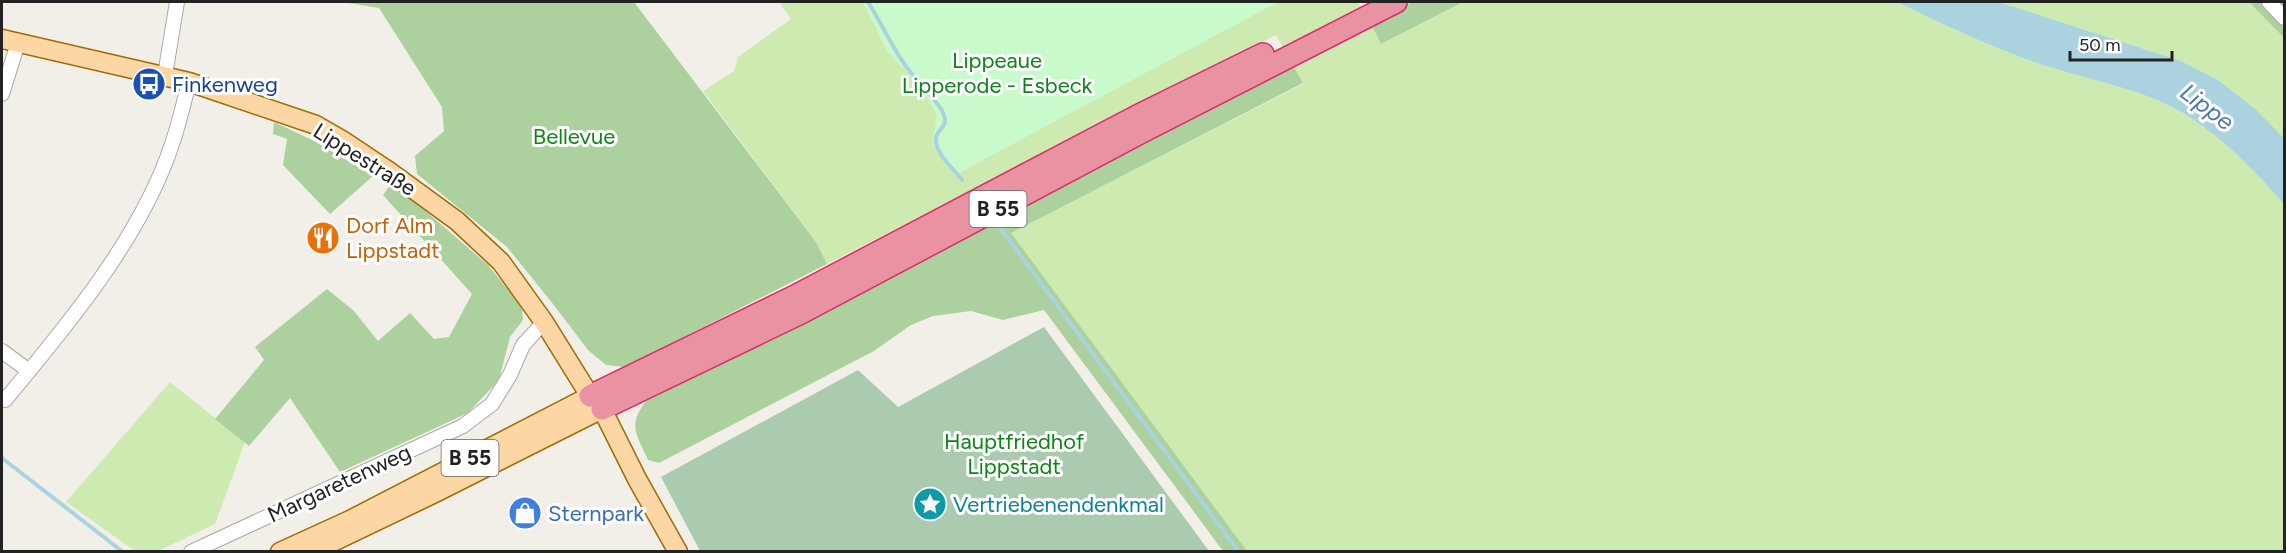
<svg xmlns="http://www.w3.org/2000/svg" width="2286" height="553" viewBox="0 0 2286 553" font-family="Figtree,sans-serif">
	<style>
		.grass { fill: #cdebb0 }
		.forest { fill: #add19e }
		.cemetery { fill: #aacbaf }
		.park { fill: #c8facc }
		.water { fill: #aad3df }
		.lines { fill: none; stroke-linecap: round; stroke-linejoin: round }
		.stream { stroke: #aad3df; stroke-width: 4 }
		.minor-casing { stroke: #a9a9a9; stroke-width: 16 }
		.major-casing { stroke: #a06b00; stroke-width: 21 }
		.highway-casing { stroke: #dc2a67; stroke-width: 24 }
		.minor { stroke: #fff; stroke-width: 14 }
		.major { stroke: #fcd6a4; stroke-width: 18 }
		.highway { stroke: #e892a2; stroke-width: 21 }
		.labels { text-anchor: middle; stroke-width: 6; stroke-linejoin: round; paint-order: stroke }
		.shield { fill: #fff; stroke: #646464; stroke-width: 1.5 }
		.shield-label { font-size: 21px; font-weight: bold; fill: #222 }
		.park-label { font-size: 22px; fill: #0c8416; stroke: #fff }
		.transit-label { font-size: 22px; fill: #164399; stroke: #fff; text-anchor: start }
		.street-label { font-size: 22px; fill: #222; stroke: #fff }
		.food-label { font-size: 22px; fill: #c56008; stroke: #fff; text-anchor: start }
		.culture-label { font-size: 22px; fill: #0d838f; stroke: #fff; text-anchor: start }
		.shop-label { font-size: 22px; fill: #366cbe; stroke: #fff; text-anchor: start }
		.water-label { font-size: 24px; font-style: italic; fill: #4a7aab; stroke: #fff }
	</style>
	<rect width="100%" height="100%" fill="#f2efe9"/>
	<g class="grass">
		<path d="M779 2H1358L1381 44 1463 2H1897C1940 23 1985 44 2031 61 2083 80 2148 88 2194 120 2228 143 2257 173 2284 204V551H1247L1010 233 1303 84 1276 35 827 264 816 242 703 91 734 71 738 57 791 19Z"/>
		<polygon points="1999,2 2249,2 2284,38 2284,138 2253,108 2218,80 2181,61"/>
		<polygon points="170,382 245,442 215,524 158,551 135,551 66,502"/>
	</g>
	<g class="forest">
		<polygon points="342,2 634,2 816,242 827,264 625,367 606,365 588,350 553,304 507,247 417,174 415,156 444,131 442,107 379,8"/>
		<polygon points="1412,2 1463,2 1381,44 1370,23"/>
		<polygon points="2249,2 2284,2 2284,38"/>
		<path d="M1292 64 1303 83 1011 233 1247 551H1223L1044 310 1003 320 971 311 933 316 911 325 874 351 659 463 648 460C637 435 627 426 646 401L860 294Z"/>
		<polygon points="274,122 314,141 373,176 330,214 283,165 287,139 273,134"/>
		<polygon points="392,182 488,265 522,307 523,320 510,337 499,380 468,413 340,472 290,398 249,446 215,419 264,360 255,347 327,289 354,311 378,341 410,313 434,339 449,337 472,294 383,195"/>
	</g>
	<polygon class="cemetery" points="1044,327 1209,551 700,551 661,477 858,370 898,407"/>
	<polygon class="park" points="863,2 1278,2 955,175 932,145 937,114 920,87 887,51"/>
	<path class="water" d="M1897 2H1999L2181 61 2218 80 2254 108 2284 138V204C2257 173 2228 143 2194 120 2148 88 2083 80 2031 61 1985 44 1940 23 1897 2Z"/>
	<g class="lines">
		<g class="stream">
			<path d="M868 2C880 21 890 43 903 62 914 79 930 92 941 109 953 129 934 127 936 142 937 155 955 170 962 180"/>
			<polyline points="1001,229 1239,552"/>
			<polyline points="2,458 123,552"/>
		</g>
		<defs>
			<g id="minor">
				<polyline points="2269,2 2284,18"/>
				<polyline points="165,75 177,2"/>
				<polyline points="2,94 18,43"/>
				<polyline points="2,351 29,371"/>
				<path d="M5 400C67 326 142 236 172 144 179 124 184 102 189 82"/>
				<polyline points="191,552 463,426 492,404 510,375 523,345 544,322"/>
			</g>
			<g id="major">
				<polyline points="2,39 189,82 316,125 342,140 390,172 457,221 501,262 544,322 590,396 602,409 637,479 678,552"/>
				<polyline points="280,552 350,520 590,396"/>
				<polyline points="312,552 437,492 602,409"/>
			</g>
			<g id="highway">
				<polyline points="590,396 793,297 1137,116 1263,54"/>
				<polyline points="602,409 803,312 1142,132 1396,2"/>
			</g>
		</defs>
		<use href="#minor" class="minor-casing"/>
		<use href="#major" class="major-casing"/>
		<use href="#highway" class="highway-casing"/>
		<use href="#minor" class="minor"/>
		<use href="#major" class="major"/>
		<use href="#highway" class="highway"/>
	</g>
	<defs>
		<symbol id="bus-disc" viewBox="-11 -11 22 22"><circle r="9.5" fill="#1a4fb4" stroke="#fff"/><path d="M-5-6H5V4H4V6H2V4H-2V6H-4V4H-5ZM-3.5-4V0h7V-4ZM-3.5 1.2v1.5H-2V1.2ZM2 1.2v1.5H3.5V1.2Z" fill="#fff"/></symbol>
		<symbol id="restaurant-disc" viewBox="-11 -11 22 22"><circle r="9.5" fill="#e8710a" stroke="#fff"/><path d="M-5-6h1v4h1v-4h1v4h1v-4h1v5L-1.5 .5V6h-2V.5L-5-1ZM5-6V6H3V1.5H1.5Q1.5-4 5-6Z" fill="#fff"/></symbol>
		<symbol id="sight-disc" viewBox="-11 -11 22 22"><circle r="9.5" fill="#0f9aa8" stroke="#fff"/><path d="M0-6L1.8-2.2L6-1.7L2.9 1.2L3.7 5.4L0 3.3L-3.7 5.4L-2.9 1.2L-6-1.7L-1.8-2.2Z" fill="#fff"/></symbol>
		<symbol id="shop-disc" viewBox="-11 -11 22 22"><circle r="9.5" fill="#3f7fe0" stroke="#fff"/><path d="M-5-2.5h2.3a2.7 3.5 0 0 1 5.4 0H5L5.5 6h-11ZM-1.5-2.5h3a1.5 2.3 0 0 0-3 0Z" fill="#fff"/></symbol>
	</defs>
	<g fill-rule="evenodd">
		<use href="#bus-disc" x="130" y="65" width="38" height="38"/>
		<use href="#restaurant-disc" x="304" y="219" width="38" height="38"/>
		<use href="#sight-disc" x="911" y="485" width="38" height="38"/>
		<use href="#shop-disc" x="506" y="494" width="38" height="38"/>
	</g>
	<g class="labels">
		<g class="shield">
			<rect x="969.5" y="191" width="57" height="36" rx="4.5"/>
			<rect x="441.5" y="440" width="57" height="36" rx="4.5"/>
		</g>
		<g class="shield-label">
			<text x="998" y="216">B 55</text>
			<text x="470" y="465">B 55</text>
		</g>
		<g class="park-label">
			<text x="997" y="68">Lippeaue<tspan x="997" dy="25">Lipperode - Esbeck</tspan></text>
			<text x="574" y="144">Bellevue</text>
			<text x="1014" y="449">Hauptfriedhof<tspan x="1014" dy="25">Lippstadt</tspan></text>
		</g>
		<g class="transit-label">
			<text x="172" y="92">Finkenweg</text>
		</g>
		<g class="street-label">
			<text transform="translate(365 159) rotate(32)" y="8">Lippestraße</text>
			<text transform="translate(339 483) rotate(-25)" y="8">Margaretenweg</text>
		</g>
		<g class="food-label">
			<text x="346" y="233">Dorf Alm<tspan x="346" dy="25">Lippstadt</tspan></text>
		</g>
		<g class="culture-label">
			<text x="953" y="512">Vertriebenendenkmal</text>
		</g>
		<g class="shop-label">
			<text x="548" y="521">Sternpark</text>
		</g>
		<g class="water-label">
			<text transform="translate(2207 107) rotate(37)" y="8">Lippe</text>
		</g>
	</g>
	<rect width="2286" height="553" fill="none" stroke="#222222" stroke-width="6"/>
	<path d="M2070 51v9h102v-9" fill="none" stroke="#222222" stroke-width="3"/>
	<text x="2079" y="51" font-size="18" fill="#222222" stroke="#ffffff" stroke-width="4.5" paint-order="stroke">50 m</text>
</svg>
